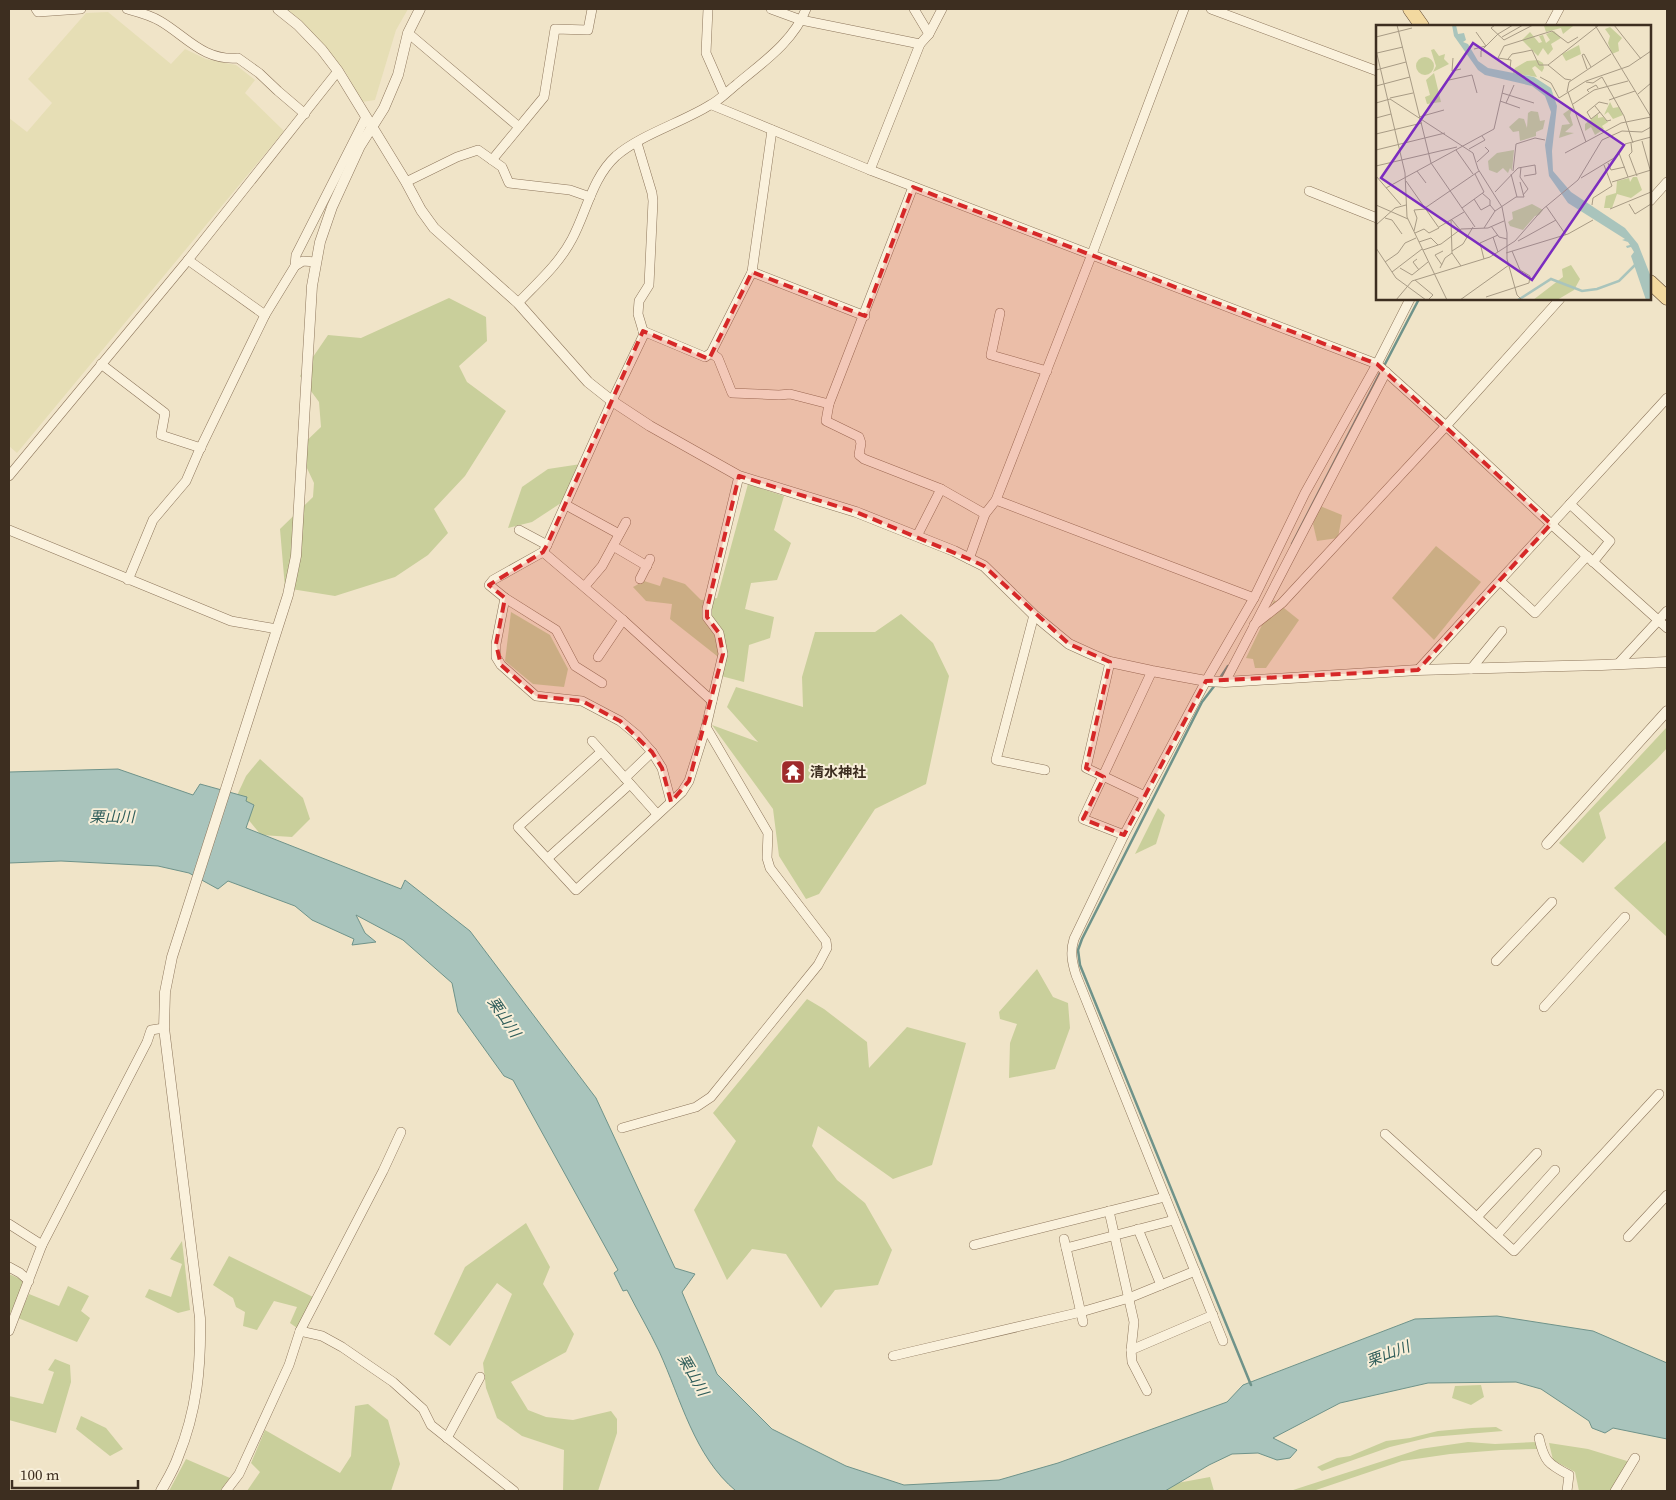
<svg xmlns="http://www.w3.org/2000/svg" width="1676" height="1500" viewBox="0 0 1676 1500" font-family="'Source Serif 4','Noto Sans JP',serif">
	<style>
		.farmland { fill: #e6deb5 }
		.green { fill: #c9cf9b }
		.water { fill: #a9c4bc; stroke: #6f938a }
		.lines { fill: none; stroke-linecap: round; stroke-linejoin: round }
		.stream { stroke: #6f938a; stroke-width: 2.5 }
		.minor-casing { stroke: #8d765c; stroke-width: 10 }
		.tertiary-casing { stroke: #8d765c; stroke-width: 11 }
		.primary-casing { stroke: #5b4430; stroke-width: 15 }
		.minor { stroke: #faf1dc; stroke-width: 9 }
		.tertiary { stroke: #faf1dc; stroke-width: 10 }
		.primary { stroke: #f3d9a0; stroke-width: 14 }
		.marked { fill: #d62828; fill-opacity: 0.2; stroke: #d62828; stroke-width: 4; stroke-dasharray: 10 6; stroke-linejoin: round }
		.labels { text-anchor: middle; stroke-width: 4; stroke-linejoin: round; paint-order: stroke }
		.poi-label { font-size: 14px; font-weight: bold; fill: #3d2e20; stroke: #f7eed8; text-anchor: start }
		.water-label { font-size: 15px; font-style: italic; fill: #2f5d5a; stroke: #f7eed8 }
		.inset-river { fill: none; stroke: #a9c4bc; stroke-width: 2.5 }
		.inset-road { fill: none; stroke: #a89b85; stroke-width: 1 }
		.view { fill: #7b2cbf; fill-opacity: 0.15; stroke: #7b2cbf; stroke-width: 2.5 }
		.inset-edge { fill: none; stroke: #3d2e20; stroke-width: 2.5 }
	</style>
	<rect width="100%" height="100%" fill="#f0e4c8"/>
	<g class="farmland">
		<polygon points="284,9 408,9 396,30 375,100 362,102 345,71 299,19"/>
		<polygon points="108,12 171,64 185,49 206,59 236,65 255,80 245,93 284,131 17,453 9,446 9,118 27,132 52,103 28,79 86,13"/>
	</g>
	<g class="green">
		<polygon points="449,298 486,317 487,341 459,366 467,382 506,411 465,476 434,509 448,533 428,555 395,577 335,596 285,588 280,529 313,497 314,483 298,449 321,427 319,402 300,376 328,335 361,338"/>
		<polygon points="581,464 561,503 532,522 508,528 522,487 548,469"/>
		<polygon points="748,484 784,496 774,530 791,543 777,580 751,583 745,609 774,617 770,638 749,645 744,682 721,676 717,656 670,619 672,604 646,601 633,587 644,581 660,586 663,577 685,584 701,600 717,598"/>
		<polygon points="1320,506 1342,515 1338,538 1317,541 1313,524"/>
		<polygon points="1436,546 1481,582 1434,640 1392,598"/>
		<polygon points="1274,600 1299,620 1266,668 1255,668 1253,659 1246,658"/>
		<polygon points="511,612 550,635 568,669 564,687 533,684 505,661"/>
		<polygon points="901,614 933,643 949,676 926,784 875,809 819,894 806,899 779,856 773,809 712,725 758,742 727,707 736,687 803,707 802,677 815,632 875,632"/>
		<polygon points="1667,727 1667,748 1657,759 1599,813 1606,838 1583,863 1559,843"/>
		<polygon points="260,759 303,798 310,819 292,837 261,835 234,802 246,776"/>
		<polygon points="1158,808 1165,815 1156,844 1135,854"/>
		<polygon points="1667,840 1667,937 1614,888"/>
		<polygon points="1037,969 1053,997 1068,1003 1070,1028 1055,1069 1009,1078 1010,1043 1017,1024 1000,1019 999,1012"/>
		<polygon points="807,999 824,1009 867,1042 869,1068 907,1027 966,1043 932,1165 893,1179 818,1126 812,1146 837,1180 865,1203 892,1250 878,1285 835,1290 821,1308 786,1254 752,1249 727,1280 694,1210 736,1141 713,1113"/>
		<polygon points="526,1223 550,1267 543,1284 574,1334 566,1352 511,1382 528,1410 546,1417 573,1420 611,1411 617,1419 617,1433 598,1491 563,1491 564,1450 522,1436 497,1418 486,1388 483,1363 512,1294 497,1283 450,1346 434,1334 465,1267"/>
		<polygon points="182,1241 190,1310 178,1313 145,1297 149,1289 171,1297 182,1264 170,1259"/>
		<polygon points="229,1256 313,1297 297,1328 290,1323 297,1307 274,1301 257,1330 243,1326 245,1312 236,1307 233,1298 213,1285"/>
		<polygon points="9,1274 25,1281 9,1316"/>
		<polygon points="68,1286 89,1296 81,1311 90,1318 77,1342 18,1318 29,1294 59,1306"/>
		<polygon points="55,1359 70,1365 71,1382 56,1433 9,1420 9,1396 43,1404 54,1372 48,1370"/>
		<polygon points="1481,1385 1484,1397 1471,1405 1452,1398 1455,1386"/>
		<polygon points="368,1404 388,1420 400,1464 391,1491 247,1491 260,1472 251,1463 265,1430 340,1473 351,1456 355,1406"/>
		<polygon points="81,1416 106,1428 123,1449 110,1456 76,1429"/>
		<polygon points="1496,1427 1503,1431 1431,1437 1390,1447 1322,1471 1317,1467 1337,1458 1350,1456 1386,1441 1410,1438 1438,1431 1472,1428"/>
		<polygon points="1468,1442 1495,1444 1536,1442 1537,1449 1501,1450 1450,1454 1402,1461 1313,1491 1290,1491 1420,1449"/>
		<polygon points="1549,1443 1588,1449 1627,1461 1629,1465 1610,1491 1579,1491 1575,1472 1553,1460"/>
		<polygon points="186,1459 230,1478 220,1491 169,1491"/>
		<polygon points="1210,1477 1214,1491 1151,1491 1161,1486"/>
	</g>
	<path class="water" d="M118 769 193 795 200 784 247 797 246 801 254 805 246 828 401 889 405 880 470 931 596 1098 675 1268 695 1274 682 1292 717 1374 772 1429 846 1466 904 1485 999 1480 1058 1463 1227 1402 1243 1385 1415 1319 1497 1316 1593 1331 1667 1363V1439L1613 1428 1605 1433 1592 1428 1589 1421 1541 1389 1516 1382 1428 1383 1340 1403 1273 1438 1297 1450 1290 1458 1277 1460 1258 1453 1232 1454 1209 1465 1165 1491H736C694 1456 681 1399 659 1351 649 1330 637 1310 627 1290L623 1291 614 1273 618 1270 513 1080 504 1076 458 1012 452 983 403 940 356 915 365 933 376 942 352 945 354 939 312 920 295 906 228 881 218 889 189 873 158 866 61 861 9 863V772Z"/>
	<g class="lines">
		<g class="stream">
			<polyline points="1384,366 1419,299"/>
			<polyline points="1292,544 1381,371"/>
			<polyline points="1220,678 1228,666"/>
			<polyline points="1215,685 1202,702 1082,939 1078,950 1080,965 1251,1385"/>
		</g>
		<defs>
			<g id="minor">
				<polyline points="36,9 38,12 81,9"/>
				<path d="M127 9C138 12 150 15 160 21 186 36 203 61 238 58L259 73 278 91 305 114"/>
				<polyline points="708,9 706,53 724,94"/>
				<polyline points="771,9 801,20 920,44"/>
				<polyline points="914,9 929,34"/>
				<polyline points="1211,9 1377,71"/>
				<polyline points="1550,26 1559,9"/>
				<polyline points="408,33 519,127"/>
				<polyline points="712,105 870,170 1377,364 1446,426 1551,524 1667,628"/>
				<polyline points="492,160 544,97 555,29 588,30 592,9"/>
				<polyline points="870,170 920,44 929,34 942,9"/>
				<polyline points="406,182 457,157 478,150 502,167 509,183 570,190 590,197"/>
				<polyline points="913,187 829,404 826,421 859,437 861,443 859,455 864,459 941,489 985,514"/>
				<polyline points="1309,191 1377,218"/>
				<polyline points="1650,201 1667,182"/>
				<polyline points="188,260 265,315"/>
				<polyline points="295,266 303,261 316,262"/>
				<polyline points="752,272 772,130"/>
				<path d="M518 303C537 283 559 264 572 239 587 211 592 178 616 156 640 135 683 122 710 105 720 100 728 91 737 84 762 63 794 41 806 9"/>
				<polyline points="1000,313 991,355 1047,371"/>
				<polyline points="643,331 705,357 711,353 752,272 865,316"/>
				<polyline points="711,353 718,358 732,393 779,395 790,394 829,404"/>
				<polyline points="101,364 165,413 161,435 201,448"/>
				<polyline points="9,476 188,260 338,71"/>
				<polyline points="996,500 1254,598"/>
				<polyline points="1570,504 1610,541 1593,562"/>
				<polyline points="566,505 619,534"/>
				<polyline points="9,530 231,621 277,629"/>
				<polyline points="519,530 547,545"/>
				<polyline points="917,536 941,489"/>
				<polyline points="613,546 647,566"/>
				<polyline points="543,552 623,620 712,701"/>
				<polyline points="969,559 985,514 996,500 1092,254 1184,9"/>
				<polyline points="640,579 650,559"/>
				<polyline points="128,580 153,520 186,481 199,451 265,315 295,266 296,255 366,117"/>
				<polyline points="1500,581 1535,613 1587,556"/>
				<polyline points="585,586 602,566 626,522"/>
				<polyline points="505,598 496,644 496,657 501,665 536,696 582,701 620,721 637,735 652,752 662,768 671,802"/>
				<polyline points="1034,615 996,760 1045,770"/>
				<polyline points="1254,625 1282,603 1446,426 1560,299"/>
				<polyline points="598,657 623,620"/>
				<polyline points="1110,662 1086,768 1145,796"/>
				<polyline points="1618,664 1667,611"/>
				<polyline points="1471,669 1502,631"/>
				<polyline points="1418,670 1667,398"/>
				<polyline points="1225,682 1386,372"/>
				<polyline points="602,683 575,666 556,630 505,598 489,585 493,580 543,552 547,545 612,401 644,334 638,314 639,301 649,285 653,201 652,193 637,143"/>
				<polyline points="592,741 657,814"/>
				<polyline points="601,752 518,827 576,890 682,792 689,781 706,727 723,654 719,633 707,617 707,609 739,476"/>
				<polyline points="625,778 652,752"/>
				<polyline points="1124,835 1083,819 1152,671"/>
				<polyline points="548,858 630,784"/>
				<polyline points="1496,961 1552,902"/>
				<polyline points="1544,1007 1625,917"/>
				<polyline points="622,1128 696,1107 711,1097 818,965 827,948 826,941 770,868 767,858 768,833 706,727"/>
				<polyline points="1385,1134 1514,1251 1659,1094"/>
				<polyline points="1109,1211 1134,1322 1131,1350 1132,1362 1147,1391"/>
				<polyline points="1477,1217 1537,1153"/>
				<polyline points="9,1224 42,1245"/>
				<polyline points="1138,1229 1161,1285"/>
				<polyline points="1497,1235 1555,1170"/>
				<polyline points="1628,1237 1667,1195"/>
				<polyline points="1064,1239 1083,1322"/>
				<polyline points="974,1245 1165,1197"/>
				<polyline points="1066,1248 1174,1220"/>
				<polyline points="9,1267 20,1273 29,1281"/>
				<polyline points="9,1331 42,1245 147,1042 151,1030 164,1028"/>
				<polyline points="300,1331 322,1336 342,1347 393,1382 423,1409 431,1425 514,1491"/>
				<path d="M1223 1341 1076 975C1072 962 1070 952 1074 939L1124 835 1206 681 1254 598 1305 493 1377 364 1410 299"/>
				<polyline points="1131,1350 1213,1315"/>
				<polyline points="893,1356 1081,1312 1129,1298 1195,1271"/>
				<polyline points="447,1438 480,1377"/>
				<path d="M1539 1438C1544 1461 1548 1464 1569 1475L1567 1491"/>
				<polyline points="226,1491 239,1474 289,1365 300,1331 383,1171 401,1132"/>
				<polyline points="1615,1491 1635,1458"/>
			</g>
			<g id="tertiary">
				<polyline points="278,9 298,25 322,50 338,71 406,182 421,210 434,228 518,303 588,382 612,401 650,426 739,476 856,512 954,551 984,566 1034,615 1069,644 1091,654 1110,662 1152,671 1206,681 1225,682 1418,670 1602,665 1667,662"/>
				<polyline points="1547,844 1667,711"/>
				<path d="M161 1491C167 1480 174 1469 178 1457 197 1410 201 1367 200 1318L164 1028 165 992 172 957 288 595 296 556 312 286 320 242 332 207 360 146 384 108 398 75 408 33 420 9"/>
			</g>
			<g id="primary">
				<polyline points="1410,9 1422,26"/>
				<polyline points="1650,282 1667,298"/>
			</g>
		</defs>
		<use href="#minor" class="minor-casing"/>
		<use href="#tertiary" class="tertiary-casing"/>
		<use href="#primary" class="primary-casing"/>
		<use href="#minor" class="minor"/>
		<use href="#tertiary" class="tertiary"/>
		<use href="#primary" class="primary"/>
	</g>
	<path class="marked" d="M913 187 1377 364 1551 524 1418 670 1206 681 1124 835 1083 819 1104 777 1086 768 1110 662 1069 644 984 566 969 559 856 512 739 476 707 609V617L719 633 723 654 689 781 671 802 662 768 652 752 620 721 582 701 536 696 501 665 496 644 505 598 489 585 543 552 547 545 643 331 709 359 752 272 865 316Z"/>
	<defs>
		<symbol id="temple-square" viewBox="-11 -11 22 22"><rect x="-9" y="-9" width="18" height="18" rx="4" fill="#9e2a2b" stroke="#f7eed8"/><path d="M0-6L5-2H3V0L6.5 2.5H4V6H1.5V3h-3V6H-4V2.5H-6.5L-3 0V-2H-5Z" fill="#fff"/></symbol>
	</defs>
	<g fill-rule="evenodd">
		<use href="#temple-square" x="779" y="758" width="28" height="28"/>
	</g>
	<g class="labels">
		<g class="poi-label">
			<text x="810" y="777">清水神社</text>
		</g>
		<g class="water-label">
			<text x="112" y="822">栗山川</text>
			<text transform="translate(504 1017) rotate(56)" y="5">栗山川</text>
			<text transform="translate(1388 1354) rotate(-21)" y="5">栗山川</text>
			<text transform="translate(693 1375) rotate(60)" y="5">栗山川</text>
		</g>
	</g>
	<g transform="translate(1376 25)">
		<rect width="275" height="275" fill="#f0e4c8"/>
		<path d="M160 0H197V1L187 9 185 3 170 7 168 1ZM234 2 246 13 242 18 243 26 236 29 232 18 234 11 229 4ZM178 6 185 13 175 19 177 24 172 30 167 23 162 31 146 15 154 7 163 18 166 17 163 11 167 10 170 18 174 15 170 9ZM203 20 205 29 190 36 186 29ZM58 24 63 31 69 29 68 34 73 39 57 47 60 41 55 25ZM40 41a9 9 0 1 1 18 0a9 9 0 1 1-18 0ZM162 35 167 38 168 43 166 47 159 41 156 43 161 52 137 48 139 43 151 36ZM58 48 65 77 51 79 49 72 54 70 50 55ZM234 77 237 83 243 82 247 90 237 94 232 87 228 90ZM197 82 194 90 197 100 189 107 198 108 183 113 186 100 194 99 187 89ZM155 86 162 87 164 96 169 95 167 104 160 107V111L144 116 143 106 137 107 133 102 143 93 148 94 151 103 152 88ZM222 89V93L227 92 232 97 226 101 228 104 219 110 215 102 209 106V99ZM138 125 136 146 134 143 132 148 127 143 121 148 113 145 112 136 121 128ZM257 152H261L266 165 255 173 241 169 236 183H228L230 171 240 168 241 156 253 153 254 157ZM156 179 167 185 163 190 159 191 147 205 134 201 132 197 137 194 136 187ZM195 240 204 254 198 265 181 275H157L187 252 186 244Z" fill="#c9cf9b"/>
		<path d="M76 0H80L82 9 88 8 90 15 87 17 92 19 102 36 112 43 158 52 175 63 181 81 176 126 177 146 195 167 249 203 262 219 275 252V275H270L255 231 258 227 255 222 251 223 250 221 254 220 252 217 246 215 249 214 192 178 173 151 169 120 175 87 169 71 156 61 109 50 102 45 78 11Z" fill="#a9c4bc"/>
		<path class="inset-river" d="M142 275 175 254 206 266 221 264 243 256 260 239"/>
		<path class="inset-road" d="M21 0 55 138 99 202M119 0 115 3 128 15 157 0M219 0 275 92M238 0 265 34M122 9 137 0M0 12 36 3M126 12 147 0M98 24 110 21 100 7M0 25 29 148 31 192 71 275M147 27 156 25 163 40H172L223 0M1 28 27 22M105 32V26L122 9M77 33 76 46 85 44M132 34 136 29 147 27M172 40 189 54 195 55M134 43 135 35 122 33 128 21 176 6 192 18 202 12M211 44 206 30 208 29 215 42M0 45 30 37M164 52 175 58 183 73 210 56 253 41 275 26M226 52 248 91 257 118M73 55 96 50 101 68M210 57 217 58 226 52M0 61 34 52M191 67 193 57 235 29M192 67 210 117M213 67 211 65 220 60 222 63M126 68 158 78M262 69 275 58M14 73 37 68M233 75 259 66M124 76 144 83M0 78 14 74 97 128 102 144 126 182 131 208V234L141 270 146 275M130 78 138 60M197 79 218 65 252 56M219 81 231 96 235 95M224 87 215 94 211 87 223 77 232 79M43 92 68 85M0 93 15 89M0 109 46 98M266 116 275 148M255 118 256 127 253 130 261 151M93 124 109 115 106 111M0 125 69 108M80 125 97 149M189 128 245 98 275 92M243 128 252 152M101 137 113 126 109 122M232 138 235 145 249 142M0 141 81 122M145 142 144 152 152 164 147 170M41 146 50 158M137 146 140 119 159 113 169 115M135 149 141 172M0 151 25 180M205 153 238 133 249 119 275 112M30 156 63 203M236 157 275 145M10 163 118 104 128 60M119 167 142 143 159 140 160 149 148 151M106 168 114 175V180M98 174 105 185 114 180 119 186M253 179 259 189 275 179M0 180 32 194M216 180 217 173 236 161 228 140M170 181 190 210M49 183 103 146M86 183 108 167 99 149M234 184 275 167M9 193 16 195 26 209M75 195 76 228 85 241M76 195 91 213M0 200 19 183 30 180M115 201 123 212 131 214M63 202 88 187M108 203 119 186 140 172H148L144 157M38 206 41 193 38 185 50 184M39 208 48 204 53 208 63 203M117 212 122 227M142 216 180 195M43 217 55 213 62 220M0 223 20 253 50 275M47 225 65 219 85 204 112 203 128 196M76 226 87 219 97 202M130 228 192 209 217 195M41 234 37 237 43 245M108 234 104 218 122 210M9 237 22 228 29 218 40 213M66 240 59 230 67 226M24 243 36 250 52 237M64 243 69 233 76 228M16 247 46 224M39 255 57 270 52 275M110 272 153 258 154 251 144 245 136 226M20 275 36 256 114 232 139 216 167 184 202 155 226 115 246 106 266 107 275 102M84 275 133 240"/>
		<path class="view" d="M97 18 248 120 156 255 5 153Z"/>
		<rect width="275" height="275" class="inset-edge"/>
	</g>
	<rect width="1676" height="1500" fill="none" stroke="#3d2e20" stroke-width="20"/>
	<path d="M12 1480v8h126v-8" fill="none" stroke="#3d2e20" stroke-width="2.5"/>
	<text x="20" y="1480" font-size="15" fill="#3d2e20" stroke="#f7eed8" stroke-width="4" paint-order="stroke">100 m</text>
</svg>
